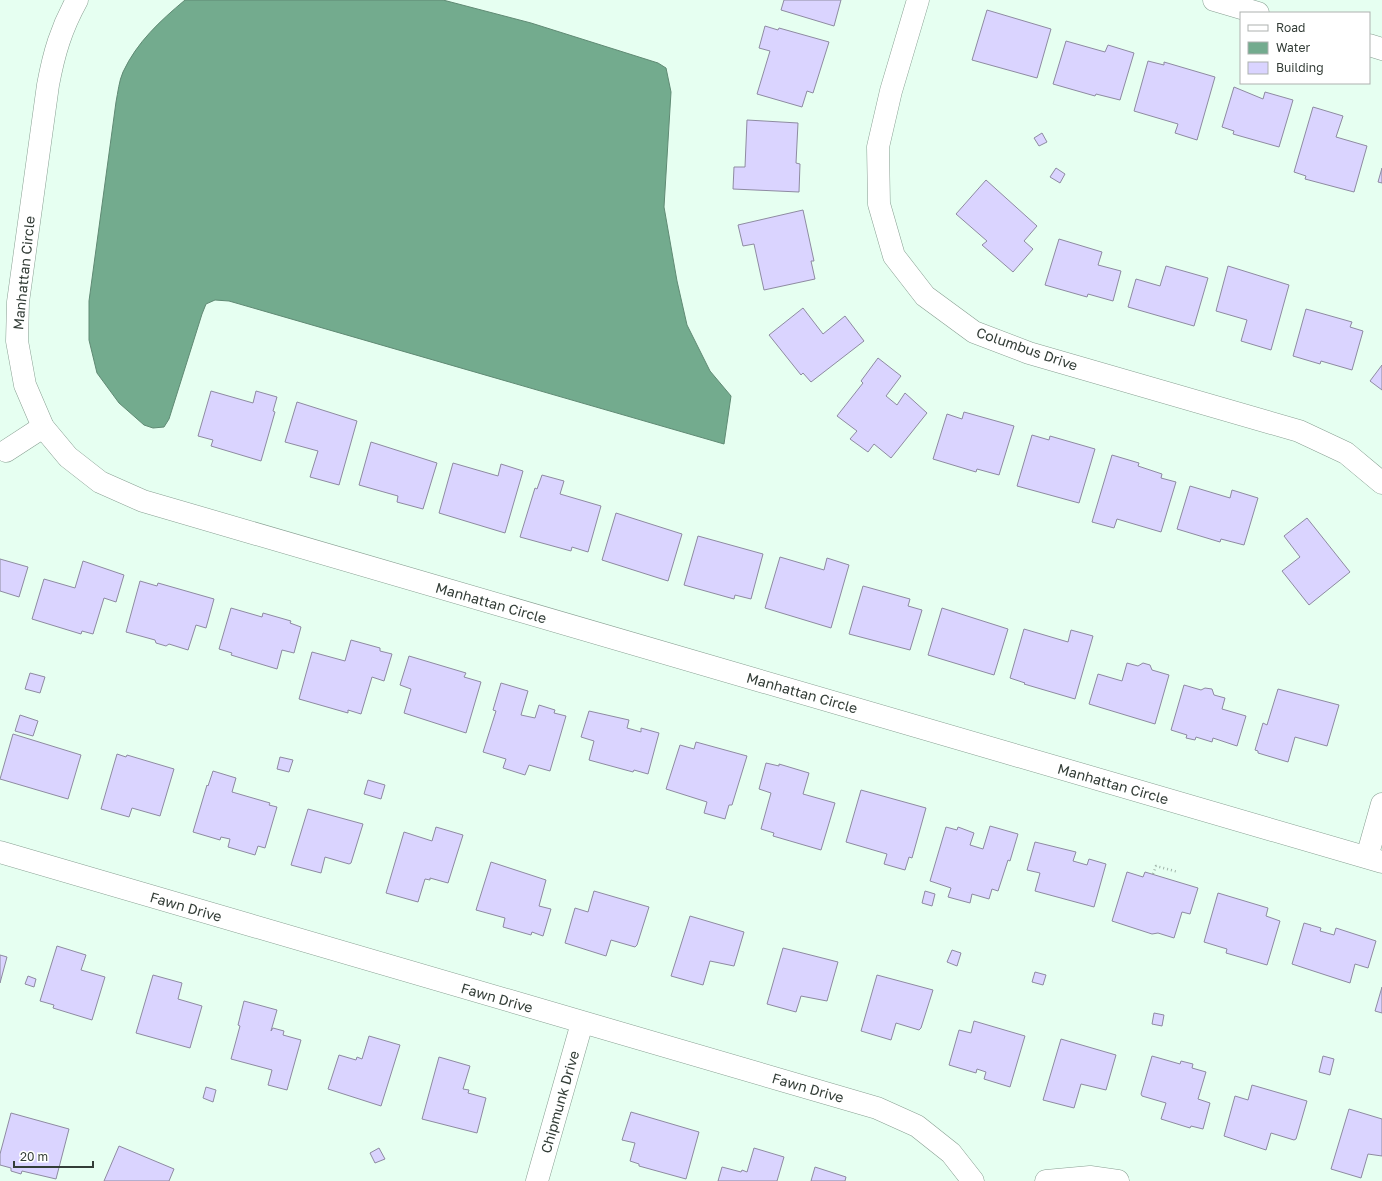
<svg xmlns="http://www.w3.org/2000/svg" width="1382" height="1181" viewBox="0 0 1382 1181" font-family="'Golos Text',sans-serif">
	<style>
		.water { fill: #73ab8e; stroke: #608a74 }
		.building { fill: #dad4ff; stroke: #8e8ba1 }
		.lines { fill: none; stroke-linecap: round; stroke-linejoin: round }
		.street-casing { stroke: #889f92; stroke-width: 23 }
		.path { stroke: #a0b4a9; stroke-width: 2.5; stroke-dasharray: 1 3; stroke-linecap: butt }
		.street { stroke: #fff; stroke-width: 22 }
		.labels { text-anchor: middle; stroke-width: 3; stroke-linejoin: round; paint-order: stroke }
		.street-label { font-size: 14px; fill: #333d37; stroke: #fff }
	</style>
	<rect width="100%" height="100%" fill="#e6fff1"/>
	<path class="water" d="M185 0H443L531 23 658 63 666 68 671 92 664 207 677 281 687 325 710 371 731 396 724 444 229 301 215 300 206 304 202 314 169 419 164 427 153 428 144 425 119 403 97 373 89 340V301L116 102C118 92 119 81 123 72 137 42 160 21 185 0Z"/>
	<g class="building">
		<polygon points="784,0 841,0 834,26 781,10"/>
		<polygon points="987,10 1051,29 1037,78 972,60"/>
		<polygon points="765,26 778,30 779,28 829,42 813,93 807,91 802,107 757,94 770,51 759,48"/>
		<polygon points="1066,41 1105,52 1108,45 1134,53 1120,100 1096,94 1095,96 1053,84"/>
		<polygon points="1148,61 1164,65 1164,62 1215,77 1197,140 1175,133 1178,124 1134,111"/>
		<polygon points="1234,87 1263,99 1265,92 1293,100 1279,147 1233,134 1234,131 1222,127"/>
		<polygon points="1313,107 1343,116 1336,137 1367,146 1354,192 1305,179 1306,176 1294,172"/>
		<polygon points="747,120 798,123 796,163 800,164 799,192 733,189 734,167 745,167"/>
		<polygon points="1042,133 1047,142 1039,146 1034,138"/>
		<polygon points="1056,168 1065,174 1060,183 1050,177"/>
		<polygon points="1382,168 1382,183 1378,182"/>
		<polygon points="986,180 1037,226 1024,241 1033,249 1013,272 982,245 987,241 956,214"/>
		<polygon points="803,210 814,261 811,261 815,279 764,290 754,244 743,246 738,225"/>
		<polygon points="1059,239 1102,252 1098,265 1121,271 1113,301 1088,294 1087,297 1045,285"/>
		<polygon points="1166,266 1208,278 1194,326 1128,307 1136,279 1160,286"/>
		<polygon points="1228,266 1289,285 1271,350 1241,341 1247,320 1216,311"/>
		<polygon points="803,308 823,334 845,316 864,341 811,382 803,373 801,375 769,335"/>
		<polygon points="1306,309 1352,322 1350,327 1363,331 1352,370 1321,361 1320,364 1293,356"/>
		<polygon points="878,358 901,376 886,396 897,405 905,393 927,413 891,458 874,444 868,452 850,439 857,431 837,416 863,383 861,381"/>
		<polygon points="1382,365 1382,390 1370,381"/>
		<polygon points="211,391 253,403 256,391 277,397 273,411 275,412 261,461 211,446 213,440 198,436"/>
		<polygon points="297,402 357,421 339,485 310,477 318,451 285,442"/>
		<polygon points="964,412 1014,426 999,475 977,469 976,472 933,459 947,414 962,419"/>
		<polygon points="1032,435 1049,440 1050,436 1095,449 1079,503 1017,486"/>
		<polygon points="371,442 437,463 423,509 397,502 398,496 359,485"/>
		<polygon points="1112,455 1139,463 1138,466 1162,474 1161,478 1176,482 1161,532 1117,519 1114,528 1092,522"/>
		<polygon points="453,463 498,476 501,464 523,471 505,533 439,513"/>
		<polygon points="542,475 564,481 560,494 601,506 588,552 572,547 571,551 520,537 535,488 537,489"/>
		<polygon points="1190,486 1230,498 1232,490 1258,498 1244,545 1221,539 1220,542 1177,529"/>
		<polygon points="616,513 682,534 668,581 602,560"/>
		<polygon points="1307,518 1350,572 1309,605 1282,571 1300,557 1284,536"/>
		<polygon points="698,536 763,554 751,599 735,595 734,599 684,585"/>
		<polygon points="780,557 824,570 827,558 849,565 831,628 765,608"/>
		<polygon points="0,559 28,567 19,597 0,591"/>
		<polygon points="83,561 124,575 116,602 104,598 93,634 82,631 81,634 32,619 44,579 75,588"/>
		<polygon points="140,581 157,586 158,583 214,599 206,628 196,625 188,650 169,644 166,646 156,643 155,640 126,632"/>
		<polygon points="863,586 910,599 908,606 922,610 910,650 849,634"/>
		<polygon points="231,608 262,617 263,613 291,621 290,623 301,627 294,653 282,650 277,669 231,655 232,653 219,649"/>
		<polygon points="942,608 1008,629 994,675 928,655"/>
		<polygon points="1024,629 1068,642 1071,630 1093,636 1075,699 1024,684 1025,683 1010,678"/>
		<polygon points="351,640 380,648 380,651 392,654 384,681 372,677 361,714 348,710 348,713 299,699 312,652 345,661"/>
		<polygon points="409,656 466,673 464,677 481,682 466,733 404,713 411,689 400,685"/>
		<polygon points="1127,663 1138,666 1143,663 1150,665 1152,670 1169,675 1155,724 1089,704 1098,674 1122,681"/>
		<polygon points="30,673 45,677 40,693 25,689"/>
		<polygon points="501,683 528,691 521,715 535,718 539,705 555,710 554,713 566,716 550,771 529,765 525,775 503,768 506,759 483,752 496,711 493,710"/>
		<polygon points="1184,685 1201,690 1205,688 1212,689 1214,695 1225,698 1222,709 1246,716 1237,746 1213,738 1212,742 1196,737 1195,740 1186,738 1187,735 1171,730"/>
		<polygon points="1278,689 1339,705 1327,746 1295,737 1288,762 1258,753 1258,751 1255,750 1263,723 1267,725"/>
		<polygon points="589,711 629,720 627,728 641,732 641,728 659,733 648,774 634,770 633,772 589,760 594,741 581,737"/>
		<polygon points="20,715 38,721 33,736 15,731"/>
		<polygon points="13,734 81,755 68,799 0,779"/>
		<polygon points="696,742 747,756 732,805 729,805 725,819 704,813 707,802 666,789 680,745 694,749"/>
		<polygon points="117,754 126,757 127,755 174,769 160,816 132,808 129,817 101,809"/>
		<polygon points="280,757 293,760 289,772 277,769"/>
		<polygon points="766,763 779,766 779,764 809,773 803,794 835,803 821,850 773,836 774,833 761,829 771,793 759,789"/>
		<polygon points="213,771 236,778 232,792 270,803 269,805 277,807 265,848 258,846 255,855 228,847 230,839 221,837 220,840 193,832 207,785 208,786"/>
		<polygon points="368,780 385,785 381,799 364,794"/>
		<polygon points="861,790 926,808 912,858 909,857 905,870 884,864 887,854 846,842"/>
		<polygon points="308,809 363,824 351,863 349,864 325,857 321,873 291,865"/>
		<polygon points="990,826 1018,834 1010,861 1008,860 998,891 992,889 989,899 972,894 970,903 948,897 951,888 930,881 946,827 957,830 958,827 974,833 970,845 983,849"/>
		<polygon points="436,827 463,835 448,883 430,878 430,880 425,879 418,902 386,893 404,832 432,841"/>
		<polygon points="1035,842 1076,852 1073,861 1087,865 1089,859 1106,864 1094,907 1035,891 1040,873 1027,870"/>
		<polygon points="491,862 546,880 539,906 551,909 543,936 532,932 531,935 503,927 505,918 476,910"/>
		<polygon points="1127,872 1143,877 1145,872 1198,888 1190,914 1182,912 1174,938 1158,933 1152,934 1112,921"/>
		<polygon points="594,891 649,907 637,945 635,947 611,940 606,956 565,943 575,908 588,912"/>
		<polygon points="925,891 935,894 932,906 922,903"/>
		<polygon points="1218,893 1268,908 1266,916 1280,921 1267,965 1226,953 1227,949 1204,942"/>
		<polygon points="690,916 744,932 734,966 710,961 703,985 671,976"/>
		<polygon points="1304,923 1321,928 1320,931 1334,935 1336,928 1376,941 1368,968 1355,964 1350,983 1292,964"/>
		<polygon points="57,946 86,955 81,970 105,977 92,1020 53,1008 54,1005 40,1001"/>
		<polygon points="783,948 838,962 827,1001 801,996 796,1012 767,1004"/>
		<polygon points="952,950 961,953 957,966 947,962"/>
		<polygon points="0,955 7,957 0,983"/>
		<polygon points="1035,972 1046,975 1043,985 1032,982"/>
		<polygon points="153,975 182,983 178,999 202,1006 190,1048 136,1033"/>
		<polygon points="877,975 933,990 921,1028 919,1030 896,1023 891,1040 861,1031"/>
		<polygon points="28,976 36,979 34,987 25,984"/>
		<polygon points="1382,987 1382,1013 1375,1011"/>
		<polygon points="244,1001 277,1010 271,1031 273,1028 284,1031 283,1035 301,1040 287,1090 268,1085 272,1070 231,1059 240,1026 238,1025"/>
		<polygon points="1154,1013 1164,1015 1162,1026 1152,1024"/>
		<polygon points="974,1021 1025,1036 1010,1087 984,1079 986,1072 977,1069 976,1073 949,1065 959,1030 971,1033"/>
		<polygon points="369,1036 400,1045 381,1106 328,1089 339,1055 356,1060 357,1057 362,1059"/>
		<polygon points="1061,1039 1116,1055 1106,1090 1081,1084 1074,1108 1043,1100"/>
		<polygon points="1152,1056 1180,1064 1181,1061 1193,1064 1192,1068 1206,1072 1198,1099 1210,1103 1203,1129 1191,1126 1190,1128 1161,1119 1166,1103 1142,1096 1141,1094"/>
		<polygon points="1323,1056 1334,1059 1330,1075 1319,1072"/>
		<polygon points="439,1057 470,1066 463,1089 469,1090 468,1093 486,1098 477,1133 422,1119"/>
		<polygon points="1252,1085 1307,1101 1296,1139 1294,1140 1271,1133 1266,1150 1224,1136 1235,1096 1248,1100"/>
		<polygon points="206,1087 216,1090 213,1102 203,1098"/>
		<polygon points="1349,1109 1382,1119 1382,1156 1368,1154 1361,1178 1331,1169"/>
		<polygon points="631,1112 699,1132 686,1179 639,1166 639,1164 630,1161 635,1143 622,1140"/>
		<polygon points="11,1113 69,1129 56,1179 22,1171 21,1174 11,1171 11,1168 0,1165 0,1154"/>
		<polygon points="119,1146 174,1169 169,1181 104,1181"/>
		<polygon points="379,1148 385,1159 375,1163 370,1153"/>
		<polygon points="754,1148 784,1157 777,1181 718,1181 722,1167 741,1172 742,1170 747,1172"/>
		<polygon points="815,1167 846,1177 845,1181 811,1181"/>
	</g>
	<g class="lines">
		<defs>
			<g id="street">
				<path d="M77 0C61 29 54 53 48 85L18 302 17 341 25 385 43 427 68 457 100 482 143 501 1382 862"/>
				<polyline points="918,0 891,91 878,147 879,204 894,256 925,296 974,332 1029,353 1299,431 1346,453 1382,483"/>
				<polyline points="1214,0 1258,13"/>
				<polyline points="1369,45 1382,49"/>
				<polyline points="6,451 43,427"/>
				<polyline points="0,852 877,1108 917,1126 951,1153 973,1181"/>
				<polyline points="1367,857 1382,804"/>
				<polyline points="537,1181 582,1023"/>
				<polyline points="1046,1181 1090,1177 1118,1181"/>
			</g>
		</defs>
		<use href="#street" class="street-casing"/>
		<polyline class="path" points="1153,874 1156,866 1178,872"/>
		<use href="#street" class="street"/>
	</g>
	<g class="labels">
		<g class="street-label">
			<text transform="translate(24 273) rotate(-84)" y="5">Manhattan Circle</text>
			<text transform="translate(1027 349) rotate(19)" y="5">Columbus Drive</text>
			<text transform="translate(491 603) rotate(16)" y="5">Manhattan Circle</text>
			<text transform="translate(802 693) rotate(16)" y="5">Manhattan Circle</text>
			<text transform="translate(1113 784) rotate(16)" y="5">Manhattan Circle</text>
			<text transform="translate(186 907) rotate(16)" y="5">Fawn Drive</text>
			<text transform="translate(497 998) rotate(16)" y="5">Fawn Drive</text>
			<text transform="translate(808 1088) rotate(16)" y="5">Fawn Drive</text>
			<text transform="translate(560 1102) rotate(-74)" y="5">Chipmunk Drive</text>
		</g>
	</g>
	<rect x="1240" y="12" width="130" height="72" fill="#ffffff" stroke="#adb1af"/>
	<rect x="1248" y="25" width="20" height="6" fill="#ffffff" stroke="#adb1af"/>
	<text x="1276" y="32" font-size="12" fill="#333d37">Road</text>
	<rect x="1248" y="42" width="20" height="12" fill="#73ab8e" stroke="#adb1af"/>
	<text x="1276" y="52" font-size="12" fill="#333d37">Water</text>
	<rect x="1248" y="62" width="20" height="12" fill="#dad4ff" stroke="#adb1af"/>
	<text x="1276" y="72" font-size="12" fill="#333d37">Building</text>
	<path d="M14 1161v6h79v-6" fill="none" stroke="#333d37" stroke-width="2"/>
	<text x="20" y="1161" font-size="12" fill="#333d37" stroke="#ffffff" stroke-width="3" paint-order="stroke">20 m</text>
</svg>
